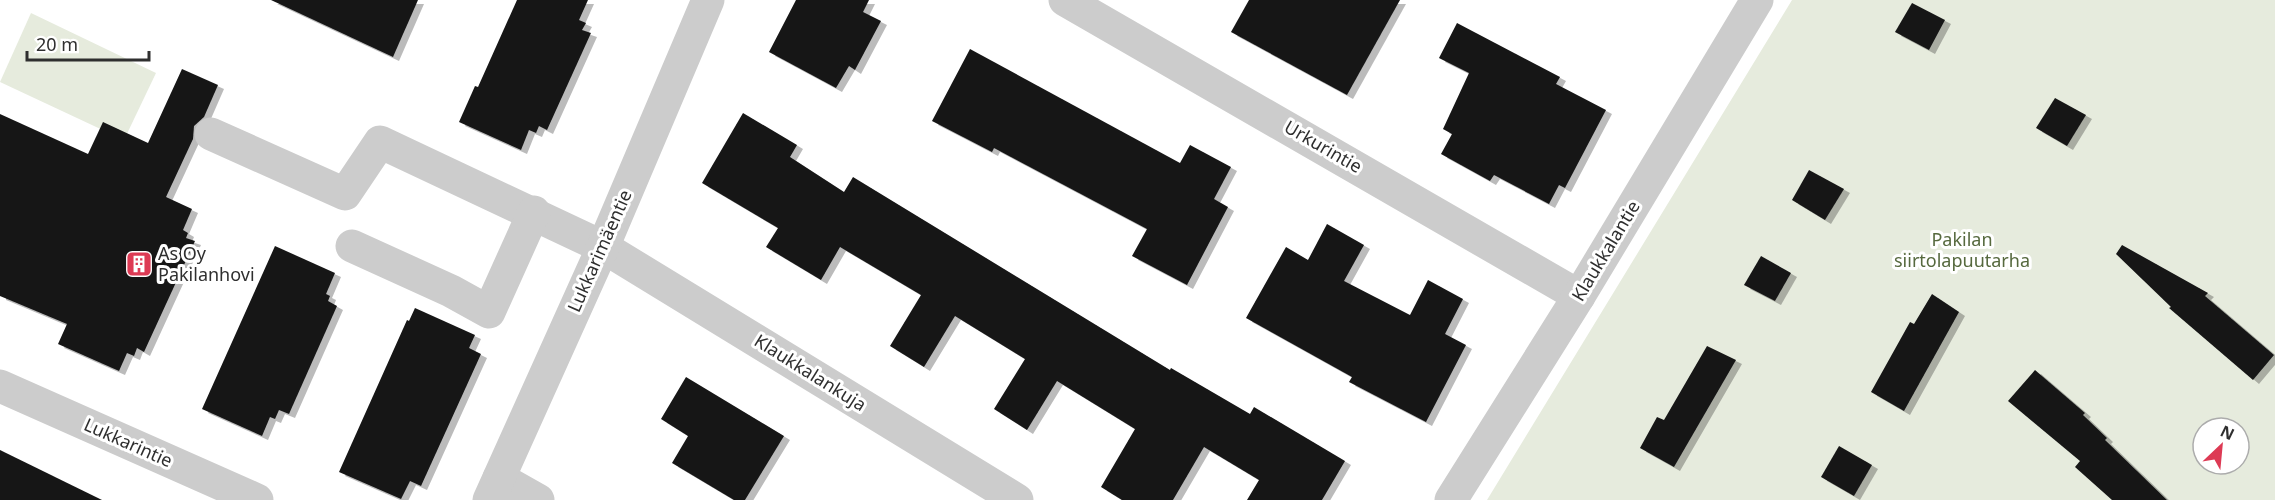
<svg xmlns="http://www.w3.org/2000/svg" width="2275" height="500" viewBox="0 0 2275 500" font-family="'Noto Sans',sans-serif">
	<style>
		.green { fill: #e6ebdd; fill-rule: evenodd }
		.building { fill: #161616; filter: url(#shadow) }
		.lines { fill: none; stroke-linecap: round; stroke-linejoin: round }
		.minor { stroke: #ccc; stroke-width: 33 }
		.labels { text-anchor: middle; stroke-width: 6; stroke-linejoin: round; paint-order: stroke }
		.street-label { font-size: 18px; fill: #2f2f2f; stroke: #fff }
		.park-label { font-size: 18px; fill: #56693e; stroke: #fff }
		.poi-label { font-size: 18px; fill: #2f2f2f; stroke: #fff; text-anchor: start }
	</style>
	<defs>
		<filter id="shadow"><feDropShadow dx="6" dy="4" stdDeviation="0" flood-color="#0004"/></filter>
	</defs>
	<rect width="100%" height="100%" fill="#fff"/>
	<g class="green">
		<path d="M1792 0H2275V500H1487ZM2203 428H2239V464H2203Z"/>
		<polygon points="31,13 156,73 124,140 0,82"/>
	</g>
	<g class="building">
		<polygon points="271,0 418,0 393,57"/>
		<polygon points="517,0 588,0 579,20 586,23 582,30 591,33 547,130 539,126 536,133 529,130 521,150 459,122 475,86 478,87"/>
		<polygon points="796,0 869,0 863,12 881,21 855,70 849,66 836,88 769,52"/>
		<polygon points="1249,0 1400,0 1347,95 1231,32"/>
		<polygon points="1912,3 1945,20 1929,50 1895,32"/>
		<polygon points="1457,23 1560,77 1556,84 1606,110 1565,188 1559,185 1549,204 1494,175 1490,181 1441,154 1452,134 1443,129 1469,73 1439,58"/>
		<polygon points="970,49 1180,163 1190,145 1231,167 1214,199 1228,207 1187,285 1132,256 1147,229 994,148 992,152 932,121"/>
		<polygon points="182,69 218,85 204,117 194,126 193,139 166,197 192,209 183,230 188,233 186,238 195,241 144,352 137,348 134,356 127,353 119,371 58,344 67,324 0,296 0,114 88,154 103,122 148,143"/>
		<polygon points="2055,98 2086,115 2067,146 2036,128"/>
		<polygon points="743,113 797,145 790,157 844,192 853,177 1170,370 1171,368 1250,414 1254,407 1345,461 1322,500 1247,500 1259,480 1204,447 1173,500 1122,500 1101,487 1135,429 1057,381 1027,430 994,409 1025,359 955,316 924,367 890,346 921,295 840,247 821,280 766,247 778,228 702,183"/>
		<polygon points="1809,170 1844,189 1825,220 1792,200"/>
		<polygon points="1327,224 1364,245 1344,281 1410,315 1428,280 1463,299 1445,334 1466,345 1426,422 1349,382 1352,377 1246,318 1286,247 1308,260"/>
		<polygon points="2122,245 2208,293 2205,296 2274,355 2253,380 2169,308 2171,307 2116,254"/>
		<polygon points="275,246 335,273 326,294 330,296 328,301 337,306 289,414 279,410 275,419 270,417 262,436 202,409"/>
		<polygon points="1761,256 1791,273 1775,301 1744,285"/>
		<polygon points="1932,294 1959,312 1904,411 1871,392 1910,322 1914,324"/>
		<polygon points="415,308 475,335 469,348 481,354 421,486 410,481 401,499 339,472 407,320 409,321"/>
		<polygon points="1707,346 1736,360 1674,467 1640,448 1657,417 1664,420"/>
		<polygon points="2035,370 2085,413 2083,415 2107,438 2105,440 2167,500 2112,500 2075,467 2080,461 2008,401"/>
		<polygon points="686,377 784,436 745,500 734,500 672,463 688,436 661,419"/>
		<polygon points="1839,446 1872,465 1854,496 1821,477"/>
		<polygon points="0,450 102,500 0,500"/>
	</g>
	<g class="lines">
		<g class="minor">
			<polyline points="1065,0 1579,296"/>
			<polyline points="211,134 345,194 380,142 603,247 1017,500"/>
			<polyline points="352,246 451,291 489,312 534,212"/>
			<polyline points="0,386 257,500"/>
			<polyline points="499,478 538,500"/>
			<polyline points="489,500 603,247 708,0"/>
			<polyline points="1451,500 1579,296 1757,0"/>
		</g>
	</g>
	<defs>
		<symbol id="building-square" viewBox="-11 -11 22 22"><rect x="-9" y="-9" width="18" height="18" rx="4" fill="#dd3a54" stroke="#fff"/><path d="M-4-6H4V6H1V3H-1V6H-4ZM-2.5-4.3h1.7v1.8h-1.7ZM.8-4.3h1.7v1.8H.8ZM-2.5-1h1.7V.8h-1.7ZM.8-1h1.7V.8H.8Z" fill="#fff"/></symbol>
	</defs>
	<g fill-rule="evenodd">
		<use href="#building-square" x="124" y="249" width="30" height="30"/>
	</g>
	<g class="labels">
		<g class="street-label">
			<text transform="translate(1323 147) rotate(30)" y="6">Urkurintie</text>
			<text transform="translate(600 251) rotate(-66)" y="6">Lukkarimäentie</text>
			<text transform="translate(1606 251) rotate(-59)" y="6">Klaukkalantie</text>
			<text transform="translate(810 373) rotate(32)" y="6">Klaukkalankuja</text>
			<text transform="translate(128 443) rotate(24)" y="6">Lukkarintie</text>
		</g>
		<g class="park-label">
			<text x="1962" y="246">Pakilan<tspan x="1962" dy="21">siirtolapuutarha</tspan></text>
		</g>
		<g class="poi-label">
			<text x="158" y="260">As Oy<tspan x="158" dy="21">Pakilanhovi</tspan></text>
		</g>
	</g>
	<g transform="translate(2221 446) rotate(26)"><circle r="28" fill="#ffffff" stroke="#acacac" stroke-width="1.5"/>
	<path d="M0-4.5L10 22L0 15L-10 22Z" fill="#dd3a54"/>
	<text y="-9" font-size="16" font-weight="bold" text-anchor="middle" fill="#2f2f2f">N</text>
	</g>
	<path d="M27 51v9h122v-9" fill="none" stroke="#2f2f2f" stroke-width="3"/>
	<text x="36" y="51" font-size="18" fill="#2f2f2f" stroke="#ffffff" stroke-width="4.5" paint-order="stroke">20 m</text>
</svg>
